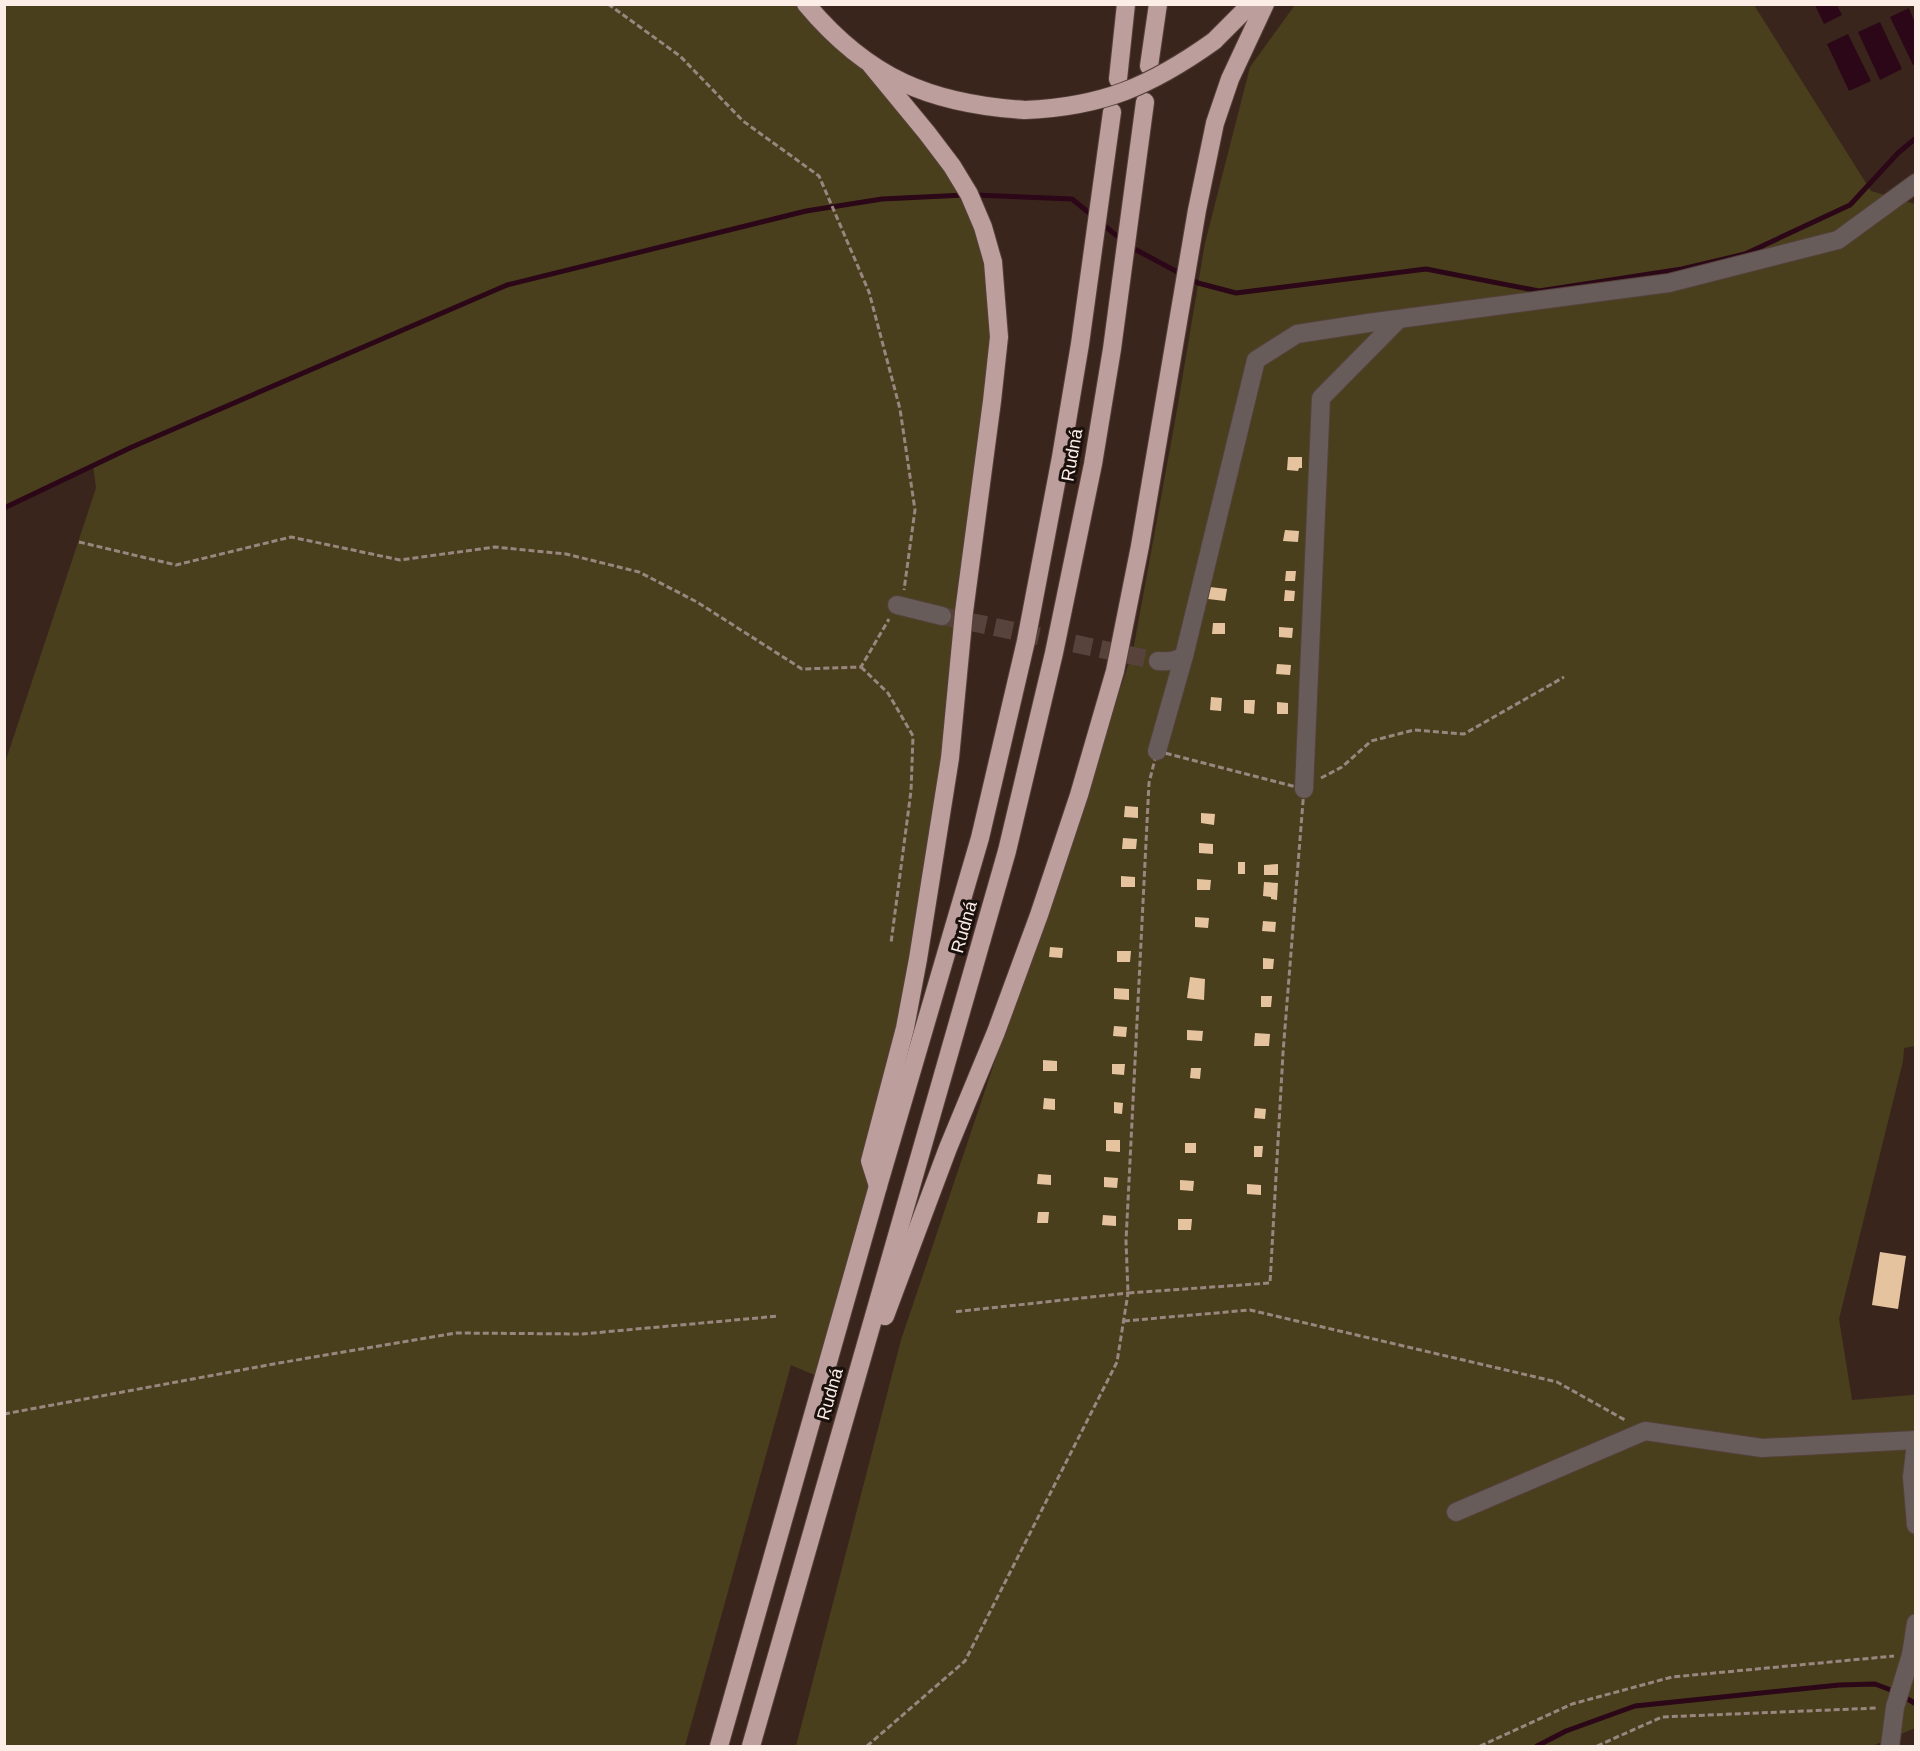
<svg xmlns="http://www.w3.org/2000/svg" width="1920" height="1751" viewBox="0 0 1920 1751" font-family="Helvetica,sans-serif">
	<style>
		.green { fill: #4a3f1d; fill-rule: evenodd }
		.water { fill: #2b0718 }
		.lines { fill: none; stroke-linecap: round; stroke-linejoin: round }
		.stream { stroke: #2b0718; stroke-width: 5 }
		.building { fill: #e5c39f }
		.minor-tunnel { stroke: #57433b; stroke-width: 18; stroke-dasharray: 18 9; stroke-linecap: butt }
		.minor-casing { stroke: #554139; stroke-width: 20 }
		.highway-casing { stroke: #554139; stroke-width: 20 }
		.path { stroke: #98867f; stroke-width: 3; stroke-dasharray: 6 3; stroke-linecap: butt }
		.minor { stroke: #685c5b; stroke-width: 18 }
		.highway { stroke: #bc9e9d; stroke-width: 18 }
		.highway-bridge-casing { stroke: #554139; stroke-width: 20; stroke-linecap: butt }
		.highway-bridge { stroke: #bc9e9d; stroke-width: 18 }
		.labels { text-anchor: middle; stroke-width: 6; stroke-linejoin: round; paint-order: stroke }
		.street-label { font-size: 18px; fill: #fcede7; stroke: #1a110d }
	</style>
	<rect width="100%" height="100%" fill="#3a251d"/>
	<g class="green">
		<path d="M5 5H806L844 44 969 194 997 300 964 612 878 1186 824 1379 791 1365 685 1746H5V763L96 488 93 465 5 508ZM825 208V209L613 259 806 211Z"/>
		<polygon points="1295,5 1754,5 1871,191 1915,204 1915,1046 1904,1048 1903,1061 1839,1319 1852,1400 1913,1395 1915,1393 1915,1728 1872,1746 796,1746 901,1340 1133,651 1177,410 1205,243 1250,67"/>
	</g>
	<g class="water">
		<polygon points="1815,5 1837,5 1842,15 1824,24"/>
		<polygon points="1909,8 1915,23 1915,64 1913,65 1890,17"/>
		<polygon points="1880,22 1902,69 1880,80 1858,32"/>
		<polygon points="1848,34 1871,81 1849,91 1827,44"/>
	</g>
	<g class="lines">
		<g class="stream">
			<polyline points="975,195 1072,199 1094,217"/>
			<polyline points="1101,223 1122,240"/>
			<polyline points="1129,246 1198,283 1236,293 1426,269 1539,291 1682,269 1745,254 1850,205 1898,153 1916,138"/>
			<polyline points="4,508 132,447 507,285 806,211 882,199 965,195"/>
			<polyline points="1537,1746 1566,1731 1635,1706 1839,1685 1875,1684 1896,1692 1916,1704"/>
		</g>
	</g>
	<g class="building">
		<polygon points="1288,457 1302,457 1302,468 1299,468 1298,471 1287,470"/>
		<polygon points="1285,530 1299,531 1298,542 1283,541"/>
		<polygon points="1286,571 1296,571 1295,581 1285,581"/>
		<polygon points="1210,587 1227,589 1225,601 1208,599"/>
		<polygon points="1285,590 1295,591 1294,601 1284,601"/>
		<polygon points="1213,623 1225,623 1225,634 1212,634"/>
		<polygon points="1279,627 1293,628 1292,638 1279,637"/>
		<polygon points="1277,664 1291,665 1290,675 1276,674"/>
		<polygon points="1211,697 1222,698 1221,711 1210,710"/>
		<polygon points="1244,700 1255,700 1254,714 1244,713"/>
		<polygon points="1277,702 1288,703 1288,714 1277,714"/>
		<polygon points="1125,806 1138,807 1138,818 1124,817"/>
		<polygon points="1201,813 1215,814 1214,825 1201,823"/>
		<polygon points="1123,838 1137,839 1136,849 1122,849"/>
		<polygon points="1199,843 1213,844 1213,854 1199,853"/>
		<rect x="1238" y="862" width="7" height="12"/>
		<polygon points="1278,864 1278,875 1264,875 1264,865"/>
		<polygon points="1121,876 1135,877 1135,887 1121,887"/>
		<polygon points="1197,879 1211,880 1210,890 1197,890"/>
		<polygon points="1264,882 1278,883 1277,900 1271,899 1271,897 1263,896"/>
		<polygon points="1195,917 1209,918 1208,928 1195,927"/>
		<polygon points="1263,921 1276,922 1275,932 1262,931"/>
		<polygon points="1050,947 1063,948 1062,958 1049,957"/>
		<polygon points="1117,951 1131,951 1130,962 1117,962"/>
		<polygon points="1263,958 1274,959 1273,969 1263,969"/>
		<polygon points="1190,977 1205,979 1204,1000 1187,998"/>
		<polygon points="1114,988 1129,989 1129,1000 1114,999"/>
		<polygon points="1261,996 1272,996 1271,1007 1261,1007"/>
		<polygon points="1114,1026 1127,1027 1126,1037 1113,1036"/>
		<polygon points="1187,1030 1203,1031 1202,1041 1187,1040"/>
		<polygon points="1255,1033 1270,1034 1269,1046 1254,1046"/>
		<polygon points="1043,1060 1057,1061 1057,1071 1043,1071"/>
		<polygon points="1112,1064 1125,1064 1124,1075 1112,1074"/>
		<polygon points="1191,1068 1201,1068 1200,1079 1190,1078"/>
		<polygon points="1044,1098 1055,1099 1055,1110 1043,1109"/>
		<polygon points="1114,1102 1123,1103 1122,1114 1114,1113"/>
		<polygon points="1255,1108 1266,1109 1265,1119 1254,1118"/>
		<polygon points="1106,1140 1120,1140 1120,1152 1106,1151"/>
		<rect x="1185" y="1143" width="11" height="10"/>
		<polygon points="1254,1146 1263,1146 1262,1157 1254,1157"/>
		<polygon points="1038,1174 1051,1175 1051,1185 1037,1184"/>
		<polygon points="1104,1177 1118,1178 1117,1188 1104,1187"/>
		<polygon points="1180,1180 1194,1181 1193,1191 1180,1190"/>
		<polygon points="1247,1184 1261,1185 1261,1195 1247,1194"/>
		<polygon points="1038,1212 1049,1212 1048,1223 1037,1223"/>
		<polygon points="1103,1215 1116,1216 1116,1226 1102,1225"/>
		<polygon points="1178,1219 1192,1219 1191,1230 1178,1230"/>
		<polygon points="1880,1252 1906,1256 1898,1309 1872,1305"/>
	</g>
	<g class="lines">
		<polyline class="minor-tunnel" points="942,616 1158,661"/>
		<defs>
			<g id="minor">
				<polyline points="897,605 942,616"/>
				<path d="M1158 661C1169 662 1175 661 1184 656"/>
				<polyline points="1157,751 1184,656 1256,360 1297,334 1368,323 1669,283 1838,240 1916,183"/>
				<polyline points="1304,789 1321,398 1399,319"/>
				<polyline points="1916,1443 1912,1477 1916,1525"/>
				<polyline points="1456,1512 1645,1431 1762,1448 1916,1440"/>
				<polyline points="1890,1746 1895,1707 1911,1655 1916,1623"/>
			</g>
			<g id="highway">
				<path d="M806 4C868 78 930 104 1025 110"/>
				<polyline points="1214,41 1251,4"/>
				<polyline points="871,65 927,133 952,166 969,194 983,227 993,262 999,337 992,401 964,612 950,758 918,959 905,1028 870,1161 878,1186"/>
				<polyline points="1149,66 1158,4"/>
				<polyline points="1118,79 1126,4"/>
				<polyline points="885,1316 948,1148 996,1032 1039,915 1079,795 1115,671 1140,546 1197,210 1215,123 1230,79 1265,4"/>
				<polyline points="719,1746 878,1186 980,838 1026,641 1061,457 1080,344 1112,112"/>
				<polyline points="751,1746 1007,851 1054,653 1093,464 1112,349 1145,102"/>
			</g>
		</defs>
		<use href="#minor" class="minor-casing"/>
		<use href="#highway" class="highway-casing"/>
		<g class="path">
			<polyline points="608,4 680,56 743,121 819,176 869,292 900,409 915,510 904,590"/>
			<polyline points="79,542 176,565 291,537 400,560 495,547 566,554 639,572 697,602 802,669 861,667 889,619"/>
			<polyline points="861,667 888,693 913,736 911,791 891,943"/>
			<polygon points="1157,751 1304,789 1283,1053 1270,1283 1128,1293 1126,1241 1149,783"/>
			<polyline points="1321,778 1342,767 1371,741 1414,730 1464,734 1564,677"/>
			<polyline points="1124,1321 1250,1310 1557,1382 1625,1420"/>
			<polyline points="4,1414 279,1363 456,1333 582,1334 779,1316"/>
			<polyline points="867,1746 965,1661 1117,1362 1128,1293 953,1312"/>
			<polyline points="1480,1746 1572,1704 1672,1677 1894,1656"/>
			<polyline points="1597,1746 1662,1717 1878,1708"/>
		</g>
		<use href="#minor" class="minor"/>
		<use href="#highway" class="highway"/>
		<defs>
			<path id="highway-bridge" d="M1025 110C1102 107 1151 86 1214 41"/>
		</defs>
		<use href="#highway-bridge" class="highway-bridge-casing"/>
		<use href="#highway-bridge" class="highway-bridge"/>
	</g>
	<g class="labels">
		<g class="street-label">
			<text transform="translate(1072 455) rotate(-80)" y="6">Rudná</text>
			<text transform="translate(964 927) rotate(-74)" y="6">Rudná</text>
			<text transform="translate(830 1394) rotate(-74)" y="6">Rudná</text>
		</g>
	</g>
	<rect width="1920" height="1751" fill="none" stroke="#fcede7" stroke-width="12"/>
</svg>
